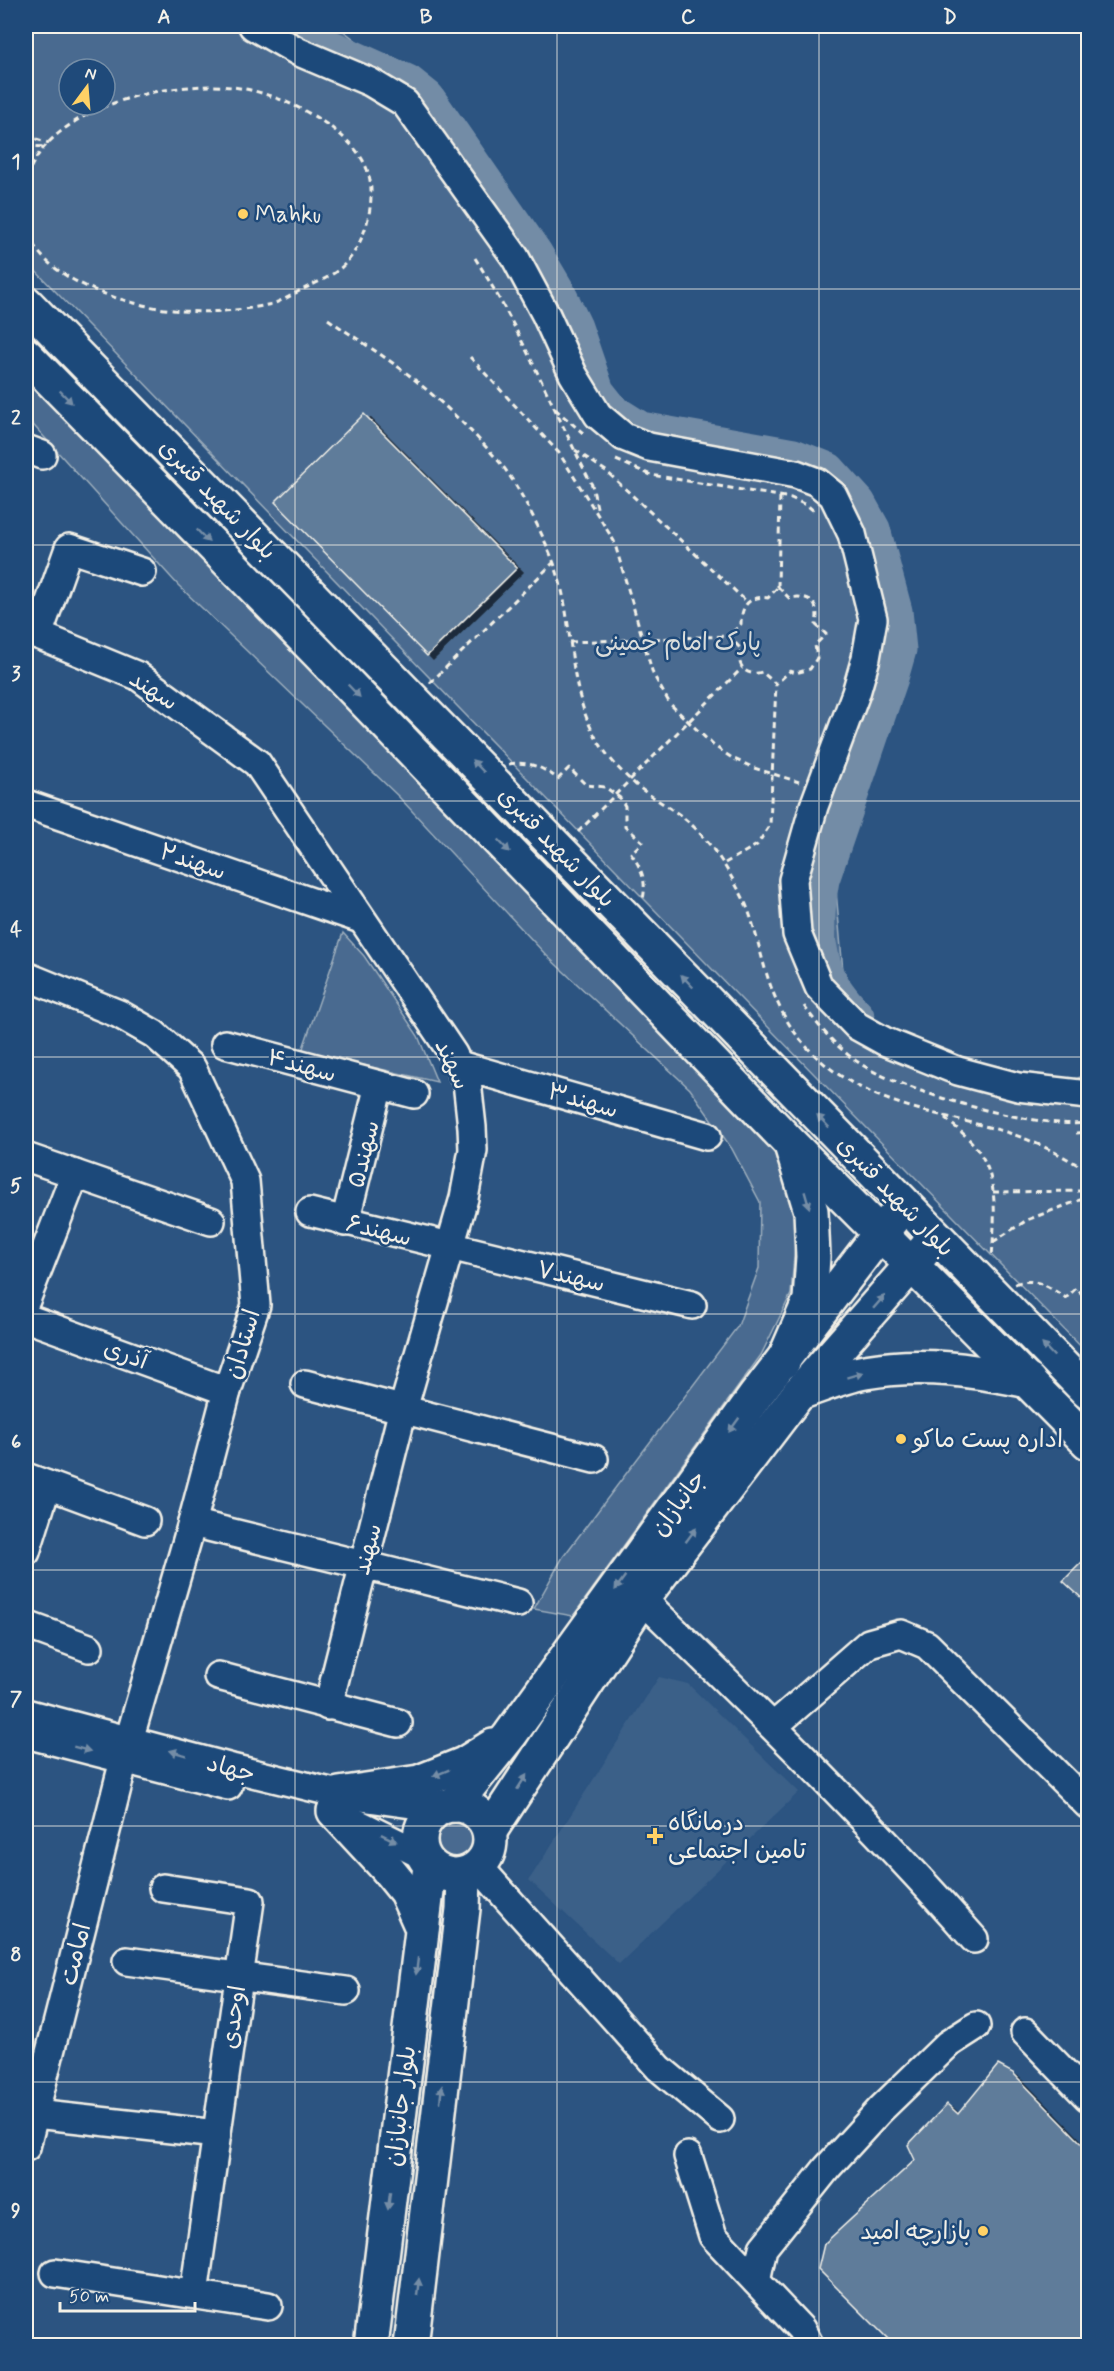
<svg xmlns="http://www.w3.org/2000/svg" width="1114" height="2371" viewBox="0 0 1114 2371" font-family="Mynerve,'Playpen Sans Arabic',sans-serif">
	<style>
		.built { fill: #3b6088 }
		.green { fill: #496b90; stroke: #9eaebc; stroke-width: 1.5; fill-rule: evenodd }
		.lines { fill: none; stroke-linecap: round; stroke-linejoin: round }
		.river { stroke: #738ca6; stroke-width: 33 }
		.building { fill: #5e7b9a; stroke: #f4f1e8; stroke-width: 1.5; filter: url(#shadow) }
		.minor-casing { stroke: #f4f1e8; stroke-width: 32 }
		.major-casing { stroke: #f4f1e8; stroke-width: 38 }
		.highway-casing { stroke: #f4f1e8; stroke-width: 38 }
		.path { stroke: #f4f1e8; stroke-width: 3; stroke-dasharray: 6 4.5; stroke-linecap: butt }
		.minor { stroke: #1f4a7a; stroke-width: 27 }
		.major { stroke: #1f4a7a; stroke-width: 33 }
		.highway { stroke: #1f4a7a; stroke-width: 33 }
		.oneway { fill: #748da6 }
		.grid { fill: none; stroke: #f4f1e8; stroke-width: 1.5; stroke-opacity: 0.55 }
		.poi-dot { fill: #ffd166; stroke: #1f4a7a; stroke-width: 2 }
		.labels { text-anchor: middle; stroke-width: 5; stroke-linejoin: round; paint-order: stroke }
		.poi-label { font-size: 24px; fill: #f4f1e8; stroke: #1f4a7a; text-anchor: start }
		.street-label { font-size: 24px; fill: #f4f1e8; stroke: #1f4a7a }
		.park-label { font-size: 24px; fill: #dadddb; stroke: #1f4a7a }
		.neatline { fill: none; stroke: #f4f1e8; stroke-width: 2 }
		.grid-label { font-size: 20px; text-anchor: middle; font-weight: bold; fill: #f4f1e8 }
	</style>
	<defs>
		<filter id="shadow"><feDropShadow dx="6" dy="4" stdDeviation="0" flood-color="#0009"/></filter>
	</defs>
	<rect width="100%" height="100%" fill="#2c5481"/>
	<filter id="ink" filterUnits="userSpaceOnUse"><feTurbulence type="fractalNoise" baseFrequency=".0167" numOctaves="2"/><feDisplacementMap in="SourceGraphic" scale="12" xChannelSelector="R" yChannelSelector="G"/><feConvolveMatrix kernelMatrix="1 2 1 2 8 2 1 2 1" color-interpolation-filters="sRGB"/></filter>
	<g filter="url(#ink)">
		<polygon class="built" points="659,1677 688,1684 799,1792 619,1964 529,1880"/>
		<g class="green">
			<path d="M26 26H337L418 88 576 317 612 413 743 447 841 476 869 550 890 646 844 788 834 867 846 1006 981 1074 1055 1090 1088 1073V1354L771 1030 26 261ZM69 69H105V105H69Z"/>
			<polygon points="26,375 768,1136 782,1163 797,1219 791,1294 761,1355 573,1616 534,1609 563,1557 738,1326 759,1268 760,1202 732,1149 690,1089 547,956 399,797 178,585 26,417"/>
			<polygon points="343,933 364,956 418,1036 437,1082 302,1051"/>
			<circle cx="454" cy="1840" r="22"/>
		</g>
		<g class="lines">
			<path class="river" d="M285 26 408 81 428 97 536 253 558 290 576 327 598 391 614 411 641 428 794 455 829 469 859 502 874 529 896 611 900 650 892 678 823 880C817 914 815 949 832 982 838 994 849 1006 858 1016"/>
		</g>
		<g class="building">
			<polygon points="364,414 517,568 427,656 275,502"/>
			<polygon points="1088,1556 1088,1604 1063,1581"/>
			<polygon points="998,2065 1013,2073 1088,2150 1088,2346 895,2346 818,2269 824,2244 915,2160 908,2145 947,2104 958,2114"/>
		</g>
		<g class="lines">
			<defs>
				<g id="minor">
					<polyline points="253,26 299,52 370,82 405,103 515,257 546,315 573,374 598,415 624,437 649,447 796,474 817,482 833,495 852,534 873,619 866,658 856,693 814,806 793,880 797,934 819,987 857,1026 884,1041 958,1071 1018,1087 1088,1095"/>
					<polyline points="26,449 42,455"/>
					<polyline points="26,630 138,676 257,763 453,1054 467,1082 472,1127 473,1150 464,1198 403,1409 328,1706"/>
					<polyline points="38,635 69,548 142,572"/>
					<polyline points="26,804 361,919"/>
					<polyline points="26,976 119,1014 154,1034 172,1050 192,1068 245,1181 256,1305 227,1391 192,1523 129,1740"/>
					<polyline points="225,1044 414,1094"/>
					<polyline points="459,1065 707,1136"/>
					<polyline points="26,1157 211,1221"/>
					<polyline points="310,1212 692,1305"/>
					<polyline points="345,1222 379,1085"/>
					<polyline points="26,1300 75,1174"/>
					<polyline points="26,1318 227,1391"/>
					<polyline points="305,1384 594,1459"/>
					<polyline points="26,1477 145,1521"/>
					<polyline points="192,1523 518,1603"/>
					<polyline points="26,1552 47,1485"/>
					<path d="M642 1599C756 1709 869 1820 974 1939"/>
					<polyline points="26,1625 89,1648"/>
					<polyline points="218,1676 398,1723"/>
					<polyline points="26,1713 232,1768 339,1794 440,1808"/>
					<polyline points="774,1726 869,1643 901,1634 927,1645 1088,1805"/>
					<polyline points="26,1734 228,1786"/>
					<polyline points="343,1816 422,1855"/>
					<polyline points="479,1867 659,2068 720,2119"/>
					<polyline points="163,1888 250,1901 194,2294"/>
					<polyline points="127,1961 346,1991"/>
					<polyline points="1025,2032 1088,2097"/>
					<polyline points="26,2113 217,2134"/>
					<polyline points="26,2147 124,1760"/>
					<polyline points="688,2156 713,2236 801,2329 810,2346"/>
					<polyline points="55,2273 268,2306"/>
					<polyline points="756,2281 763,2248 827,2168 880,2110 948,2044 976,2026"/>
				</g>
				<g id="major">
					<polyline points="339,1794 419,1782 464,1764 493,1746"/>
					<circle cx="455" cy="1840" r="35"/>
					<polyline points="454,1805 510,1735 756,1395 880,1233 905,1205"/>
					<polyline points="334,1811 385,1866 406,1892 422,1928"/>
					<polyline points="490,1831 642,1599 799,1393 936,1237"/>
					<polyline points="371,2346 430,1866"/>
					<polyline points="411,2346 463,1909 464,1875"/>
				</g>
				<g id="highway">
					<polyline points="26,303 1088,1392"/>
					<polyline points="26,355 318,653 791,1144 1088,1442"/>
					<polyline points="783,1362 810,1300 813,1257 811,1211 791,1145"/>
					<path d="M799 1393C820 1386 843 1376 865 1372 923 1362 971 1370 1029 1381"/>
				</g>
			</defs>
			<use href="#minor" class="minor-casing"/>
			<use href="#major" class="major-casing"/>
			<use href="#highway" class="highway-casing"/>
			<g class="path">
				<polyline points="26,136 49,143"/>
				<polyline points="26,146 45,147"/>
				<path d="M26 188C27 182 28 173 31 167 62 104 169 81 232 87 264 90 302 107 328 125 351 142 370 160 371 190 372 218 360 254 337 271 326 279 312 285 301 290 292 295 282 301 272 304 241 311 204 314 173 310 126 305 33 279 26 223"/>
				<path d="M475 258C521 330 553 409 592 485L598 512"/>
				<path d="M328 319C355 338 383 355 409 375 441 401 474 432 501 464 520 487 548 544 557 572 575 629 566 683 596 738 606 755 620 771 635 784 654 800 677 810 694 827 712 845 725 865 737 887 749 906 754 928 760 950 771 994 785 1029 820 1060 875 1108 939 1112 1006 1132 1035 1141 1062 1155 1088 1171"/>
				<polyline points="470,357 559,453 614,541 653,674 670,704 713,745 732,758 754,768 799,782"/>
				<polyline points="555,409 583,433"/>
				<polyline points="575,450 606,471 747,602"/>
				<polyline points="616,460 651,475 791,498 808,506 816,513"/>
				<path d="M778 587 789 598C811 594 820 603 816 625L826 634 815 645 817 658 810 669 796 673 790 671 776 684 762 672C744 678 736 663 740 648L729 636 741 624C741 606 749 595 768 598Z"/>
				<polyline points="778,587 780,496"/>
				<polyline points="570,642 729,636"/>
				<polyline points="430,683 553,563"/>
				<path d="M509 764C529 761 542 767 558 779L569 768 586 785 605 787 620 798 625 806V826L643 842 631 853C641 868 647 881 643 899"/>
				<polyline points="578,832 742,668"/>
				<polyline points="725,863 757,845 770,825 776,684"/>
				<path d="M804 1006C821 1030 842 1054 869 1069 913 1094 1038 1129 1088 1123"/>
				<path d="M945 1118C956 1128 969 1137 978 1150 1000 1181 994 1223 992 1258"/>
				<polyline points="1076,1133 1088,1132"/>
				<polyline points="993,1192 1088,1191"/>
				<polyline points="993,1242 1027,1220 1088,1197"/>
				<path d="M1015 1284C1034 1276 1051 1288 1066 1298L1076 1288 1088 1300"/>
			</g>
			<use href="#minor" class="minor"/>
			<use href="#major" class="major"/>
			<use href="#highway" class="highway"/>
		</g>
		<defs><path id="oneway-solid" d="M-6-.8H1V-3.2L6.5 0L1 3.2V.8H-6Z" transform="scale(1.5)"/></defs>
		<g class="oneway">
			<use href="#oneway-solid" transform="translate(66 397) rotate(46)"/>
			<use href="#oneway-solid" transform="translate(203 536) rotate(46)"/>
			<use href="#oneway-solid" transform="translate(354 691) rotate(46)"/>
			<use href="#oneway-solid" transform="translate(478 766) rotate(-134)"/>
			<use href="#oneway-solid" transform="translate(504 846) rotate(46)"/>
			<use href="#oneway-solid" transform="translate(687 981) rotate(-134)"/>
			<use href="#oneway-solid" transform="translate(823 1121) rotate(-134)"/>
			<use href="#oneway-solid" transform="translate(807 1200) rotate(74)"/>
			<use href="#oneway-solid" transform="translate(879 1302) rotate(-49)"/>
			<use href="#oneway-solid" transform="translate(1048 1350) rotate(-134)"/>
			<use href="#oneway-solid" transform="translate(855 1375) rotate(-17)"/>
			<use href="#oneway-solid" transform="translate(734 1425) rotate(126)"/>
			<use href="#oneway-solid" transform="translate(691 1535) rotate(-53)"/>
			<use href="#oneway-solid" transform="translate(620 1583) rotate(126)"/>
			<use href="#oneway-solid" transform="translate(82 1749) rotate(15)"/>
			<use href="#oneway-solid" transform="translate(178 1753) rotate(-164)"/>
			<use href="#oneway-solid" transform="translate(441 1773) rotate(158)"/>
			<use href="#oneway-solid" transform="translate(522 1782) rotate(-57)"/>
			<use href="#oneway-solid" transform="translate(389 1838) rotate(26)"/>
			<use href="#oneway-solid" transform="translate(417 1966) rotate(97)"/>
			<use href="#oneway-solid" transform="translate(441 2094) rotate(-83)"/>
			<use href="#oneway-solid" transform="translate(389 2201) rotate(97)"/>
			<use href="#oneway-solid" transform="translate(418 2287) rotate(-83)"/>
		</g>
	</g>
	<path class="grid" d="M295 26V2346M557 26V2346M819 26V2346M26 289H1088M26 545H1088M26 801H1088M26 1057H1088M26 1314H1088M26 1570H1088M26 1826H1088M26 2082H1088"/>
	<g class="poi-dot">
		<circle cx="243" cy="214" r="6"/>
		<circle cx="901" cy="1439" r="6"/>
		<path d="M652 1827h6v6h6v6h-6v6h-6v-6h-6v-6h6z"/>
		<circle cx="983" cy="2231" r="6"/>
	</g>
	<g class="labels">
		<g class="poi-label">
			<text x="255" y="222">Mahku</text>
			<text x="913" y="1447">اداره پست ماکو</text>
			<text x="668" y="1830">درمانگاه<tspan x="668" dy="28">تامین اجتماعی</tspan></text>
			<text x="971" y="2239" text-anchor="end">بازارچه امید</text>
		</g>
		<g class="street-label">
			<text transform="translate(218 499) rotate(46)" y="8">بلوار شهید قنبری</text>
			<text transform="translate(154 690) rotate(33)" y="8">سهند</text>
			<text transform="translate(557 847) rotate(46)" y="8">بلوار شهید قنبری</text>
			<text transform="translate(193 861) rotate(19)" y="8">سهند۲</text>
			<text transform="translate(453 1064) rotate(65)" y="8">سهند</text>
			<text transform="translate(302 1065) rotate(15)" y="8">سهند۴</text>
			<text transform="translate(583 1100) rotate(16)" y="8">سهند۳</text>
			<text transform="translate(363 1154) rotate(-76)" y="8">سهند۵</text>
			<text transform="translate(896 1196) rotate(46)" y="8">بلوار شهید قنبری</text>
			<text transform="translate(379 1230) rotate(14)" y="8">سهند۶</text>
			<text transform="translate(571 1276) rotate(13)" y="8">سهند۷</text>
			<text transform="translate(242 1344) rotate(-73)" y="8">استادان</text>
			<text transform="translate(126 1354) rotate(20)" y="8">آذری</text>
			<text transform="translate(678 1503) rotate(-54)" y="8">جانبازان</text>
			<text transform="translate(367 1549) rotate(-75)" y="8">سهند</text>
			<text transform="translate(231 1768) rotate(15)" y="8">جهاد</text>
			<text transform="translate(75 1954) rotate(-76)" y="8">امامت</text>
			<text transform="translate(233 2017) rotate(-82)" y="8">اوحدی</text>
			<text transform="translate(400 2106) rotate(-83)" y="8">بلوار جانبازان</text>
		</g>
		<g class="park-label">
			<text x="678" y="650">پارک امام خمینی</text>
		</g>
	</g>
	<rect width="1114" height="2371" fill="none" stroke="#1f4a7a" stroke-width="66"/>
	<g transform="translate(87 87) rotate(16)"><circle r="28" fill="#1f4a7a" stroke="#748da6" stroke-width="1.5"/>
	<path d="M0-4.5L10 22L0 15L-10 22Z" fill="#ffd166"/>
	<text y="-9" font-size="16" font-weight="bold" text-anchor="middle" fill="#f4f1e8">N</text>
	</g>
	<path d="M60 2302v9h135v-9" fill="none" stroke="#f4f1e8" stroke-width="3"/>
	<text x="69" y="2302" font-size="18" fill="#f4f1e8" stroke="#1f4a7a" stroke-width="4.5" paint-order="stroke">50 m</text>
	<rect x="33" y="33" width="1048" height="2305" class="neatline"/>
	<g class="grid-label">
		<text x="164" y="23">A</text>
		<text x="426" y="23">B</text>
		<text x="688" y="23">C</text>
		<text x="950" y="23">D</text>
		<text x="16" y="168">1</text>
		<text x="16" y="424">2</text>
		<text x="16" y="680">3</text>
		<text x="16" y="936">4</text>
		<text x="16" y="1192">5</text>
		<text x="16" y="1448">6</text>
		<text x="16" y="1705">7</text>
		<text x="16" y="1961">8</text>
		<text x="16" y="2217">9</text>
	</g>
</svg>
